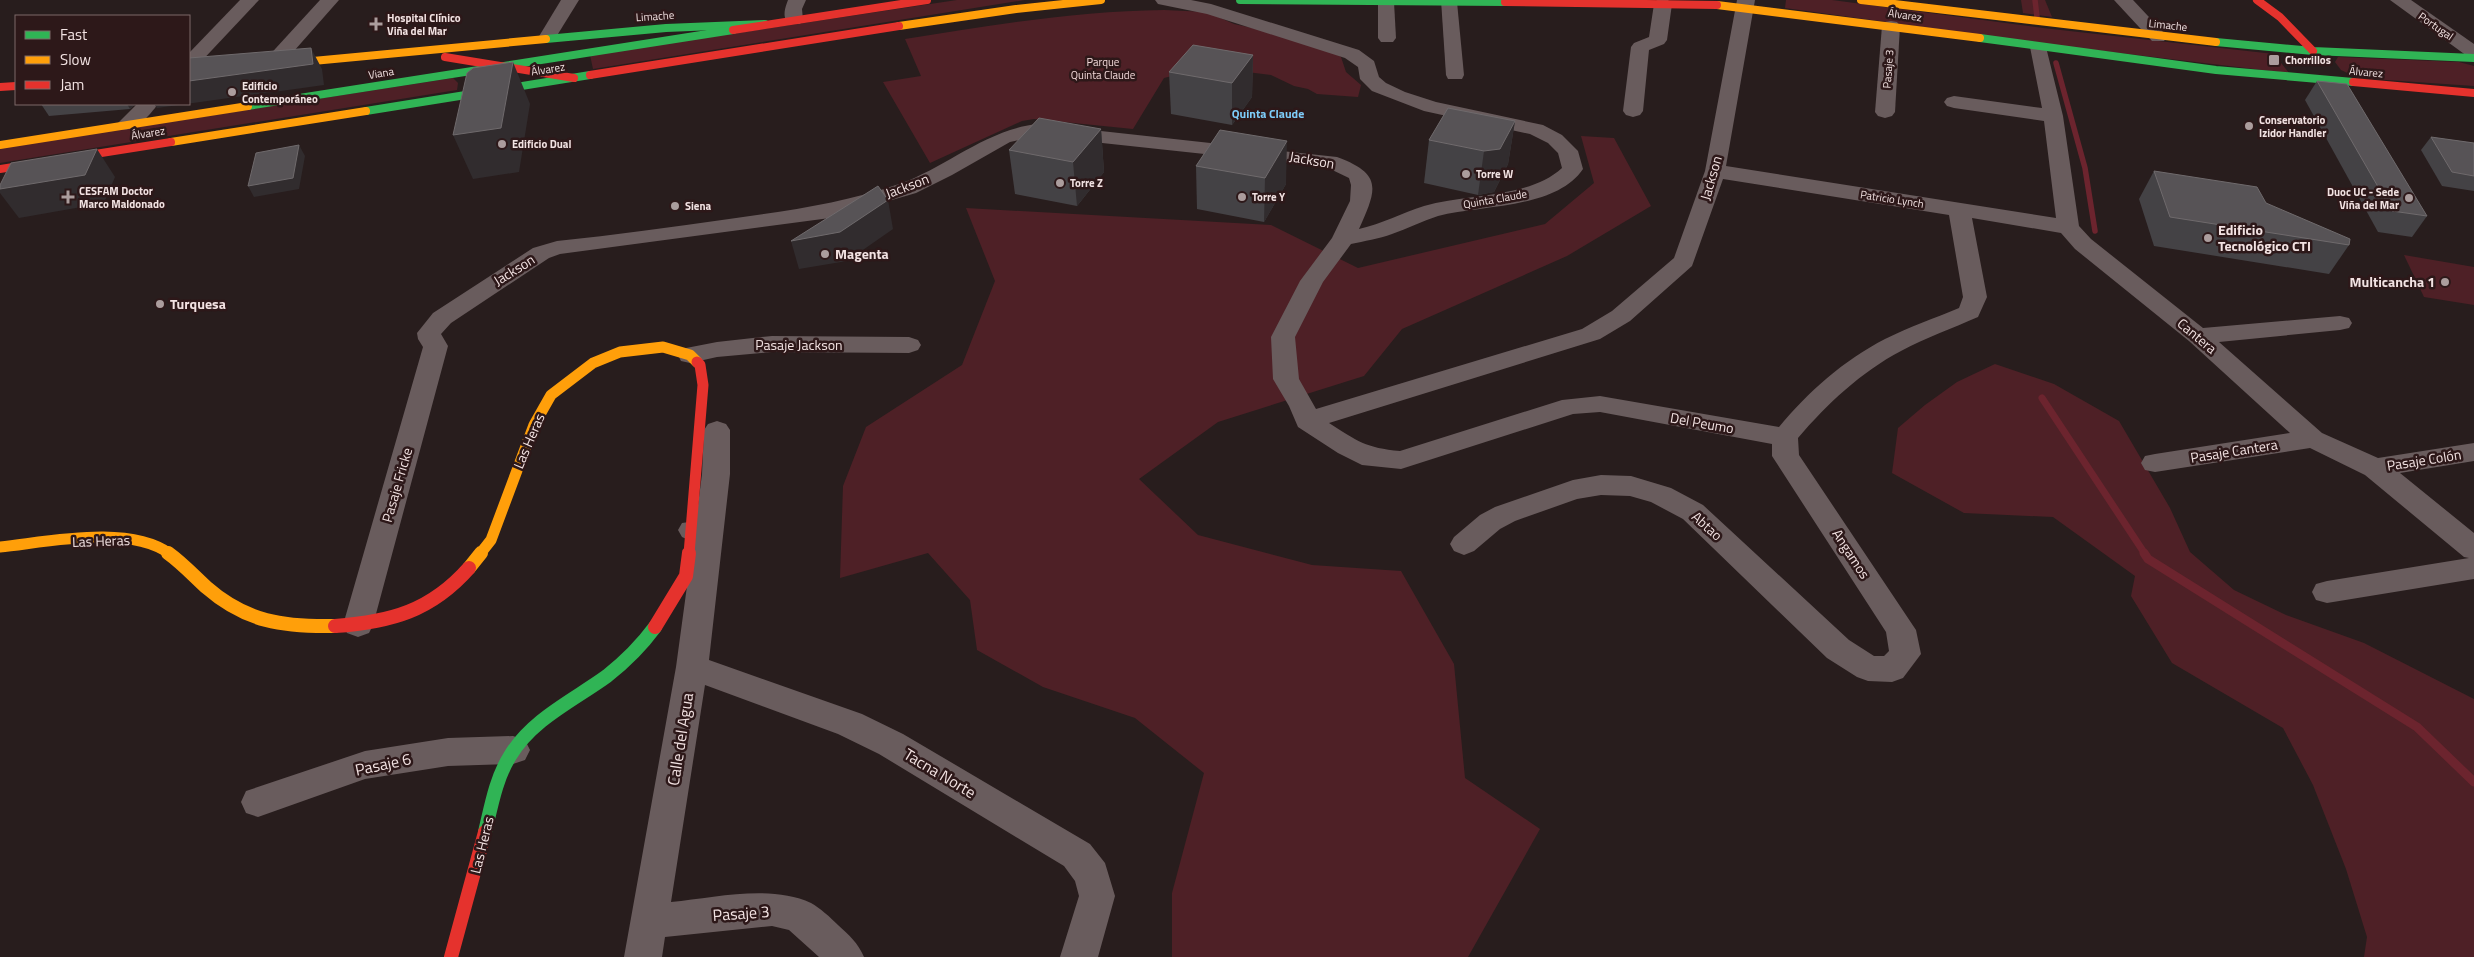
<svg xmlns="http://www.w3.org/2000/svg" width="2474" height="957" viewBox="0 0 2474 957" font-family="'Titillium Web',sans-serif">
	<style>
		.green { fill: #4e2026 }
		.lines { fill: none; stroke-linecap: round; stroke-linejoin: round }
		.stream-far2 { stroke: #6c242e; stroke-width: 5.5 }
		.stream-far1 { stroke: #6c242e; stroke-width: 7 }
		.stream { stroke: #6c242e; stroke-width: 9 }
		.street { fill: #695c5d; fill-rule: evenodd }
		.fast-far1 { stroke: #30b455; stroke-width: 8 }
		.fast { stroke: #30b455; stroke-width: 14 }
		.slow-far2 { stroke: #ff9f0a; stroke-width: 8 }
		.slow-far1 { stroke: #ff9f0a; stroke-width: 11 }
		.slow { stroke: #ff9f0a; stroke-width: 14 }
		.jam-far2 { stroke: #e5322d; stroke-width: 8 }
		.jam-far1 { stroke: #e5322d; stroke-width: 11 }
		.jam { stroke: #e5322d; stroke-width: 14 }
		.wall { fill: #444245 }
		.shaded-wall { fill: #312c2e }
		.building { fill: #575356; stroke: #6f6a6c }
		.poi-dot { fill: #ab9d9d; stroke: #2d1819; stroke-width: 2 }
		.labels { text-anchor: middle; stroke-width: 5; stroke-linejoin: round; paint-order: stroke }
		.far-street-label { font-size: 11px; fill: #f2e2e2; stroke: #2d1819 }
		.far-poi-label { font-size: 11px; font-weight: bold; fill: #f2e2e2; stroke: #2d1819; text-anchor: start }
		.far-park-label { font-size: 11px; fill: #f3dada; stroke: #2d1819 }
		.far-neighbourhood-label { font-size: 12px; font-weight: bold; fill: #7eccf9; stroke: #2d1819 }
		.street-label { font-size: 14px; fill: #f2e2e2; stroke: #2d1819 }
		.poi-label { font-size: 14px; font-weight: bold; fill: #f2e2e2; stroke: #2d1819; text-anchor: start }
		.near-street-label { font-size: 16px; fill: #f2e2e2; stroke: #2d1819 }
	</style>
	<rect width="100%" height="100%" fill="#281d1d"/>
	<g class="green">
		<polygon points="957,0 1025,0 593,69 590,55"/>
		<polygon points="1786,0 1832,0 2043,28 2274,54 2289,73 2044,44 1785,8"/>
		<polygon points="2021,0 2045,0 2052,17 2023,13"/>
		<path d="M1164 10 1207 12 1234 24 1289 36 1333 52 1341 57 1346 72 1361 85 1358 97 1317 94 1308 89 1294 86 1271 75 1207 67 1164 78 1133 129 1034 119 1022 121 930 163 883 82 921 76 905 39C992 25 1077 11 1164 10Z"/>
		<polygon points="2338,57 2459,62 2474,66 2474,86 2358,78 2341,70 2335,62"/>
		<polygon points="453,78 458,83 457,90 0,163 0,148"/>
		<polygon points="1581,136 1614,138 1651,206 1567,256 1402,329 1364,376 1218,422 1139,479 1198,535 1312,565 1401,571 1454,664 1465,778 1540,829 1468,957 1172,957 1172,893 1204,773 1135,718 1043,687 977,650 970,600 928,553 840,578 843,486 866,427 962,365 995,281 966,208 1271,225 1358,268 1545,224 1594,183"/>
		<polygon points="2404,255 2474,267 2474,305 2424,297"/>
		<polygon points="1995,364 2054,384 2119,421 2170,508 2190,552 2234,590 2286,615 2364,643 2474,699 2474,957 2364,957 2367,937 2346,869 2313,785 2283,728 2172,663 2131,596 2135,576 2053,517 1964,513 1892,473 1898,428 1925,405 1957,382"/>
	</g>
	<g class="lines">
		<g class="stream-far2">
			<polyline points="2035,0 2037,17"/>
			<polyline points="2056,63 2085,168 2095,231"/>
		</g>
		<polyline class="stream-far1" points="2042,398 2145,554"/>
		<polyline class="stream" points="2144,553 2148,559 2417,727 2474,782"/>
		<g class="street">
			<polygon points="240,0 259,0 196,67 189,69 189,53"/>
			<polygon points="320,0 339,0 279,68 265,68 263,64 265,60"/>
			<polygon points="561,0 579,0 553,42 541,42 538,38"/>
			<path d="M788 0H806L802 9 803 20 800 24H788C782 16 785 8 788 0Z"/>
			<path d="M1155 0H1191L1211 4 1359 50 1374 61 1379 77 1386 83 1405 92 1436 102 1543 125 1562 135 1578 151 1583 169C1556 209 1481 205 1438 216 1422 221 1407 229 1392 234 1379 239 1364 241 1351 244L1323 282 1295 337 1299 379 1316 409 1582 329 1612 311 1674 258 1705 171 1737 0H1755L1726 166 2056 218 2044 121 1954 108 1947 106 1944 102 1947 98 1954 96 2042 108 2030 47 2033 43H2045L2063 116 2079 226 2091 239 2203 328 2340 316 2349 318 2352 323 2349 328 2340 330 2219 342 2322 433 2378 458 2474 443V461L2400 473 2474 533V579L2327 603 2316 600 2312 592 2316 584 2327 581 2469 558 2464 557 2365 475 2310 448 2155 472 2145 470 2141 463 2145 456 2155 454 2290 433 2189 341 2075 249 2061 233 1972 218 1987 297 1978 317C1953 328 1925 338 1901 351 1861 372 1827 404 1798 438L1799 455 1916 630 1921 654 1903 678 1892 682 1868 681 1857 677 1827 658 1683 519 1651 502 1630 496 1601 495 1577 499 1515 521 1500 529 1474 551 1464 555 1454 551 1450 544 1454 537 1480 515 1495 507 1573 480 1601 475 1631 476 1671 488 1703 505 1849 640 1874 656H1884L1889 651 1886 632 1772 456V444L1600 412 1573 414 1401 469 1362 465 1338 453 1298 427 1289 406 1273 379 1271 337 1300 281 1332 238 1350 201 1351 185 1349 178 1326 167 1037 136 1010 142 952 175 916 193 830 218 560 254 549 258 451 323 441 334 448 346 373 625 369 633 358 637 347 633 343 625 423 347 418 339 417 333 433 313 533 248 557 241C615 235 672 227 729 219 787 211 844 203 899 184 947 167 985 130 1037 124L1337 157C1383 174 1377 189 1359 229 1382 224 1402 213 1424 206 1467 193 1528 199 1562 168L1558 153 1548 143 1530 134 1424 111 1372 91 1360 79 1358 67 1345 58 1207 14 1158 4ZM1723 179 1949 215 1963 297 1959 308C1935 318 1909 327 1885 339 1844 360 1808 392 1779 427L1600 396 1562 400 1400 451C1366 448 1357 441 1329 423L1600 339 1630 321 1692 266Z"/>
			<polygon points="1378,0 1392,0 1394,2 1396,38 1393,42 1381,42 1378,38"/>
			<polygon points="1441,0 1455,0 1457,2 1464,75 1462,79 1448,79 1446,75"/>
			<polygon points="1657,0 1668,0 1672,4 1667,40 1664,44 1649,50 1643,111 1640,115 1633,117 1626,115 1623,111 1631,47 1634,43 1649,37 1654,4"/>
			<polygon points="2114,0 2133,0 2164,33 2167,37 2164,41 2152,41"/>
			<polygon points="2390,0 2411,0 2474,44 2474,58 2467,56"/>
			<polygon points="1891,21 1897,22 1900,26 1895,112 1892,116 1885,118 1878,116 1875,112 1882,26 1885,22"/>
			<path d="M137 104H158C149 116 135 133 119 129L116 125Z"/>
			<polygon points="772,336 909,337 918,340 921,345 918,350 909,353 772,352 717,357 690,363 681,361 678,355 681,349 717,342"/>
			<path d="M717 421 726 424 730 430V474L709 660 862 714 903 734 1090 844 1105 863 1115 896 1098 957H1060L1079 896 1075 881 1064 866 879 754 838 734 705 685 671 902C714 898 770 884 811 903 820 908 830 917 838 925 849 935 858 943 864 957H819L789 930 772 926 665 937 662 957H624L676 667 693 542 682 537 678 530 682 523 696 521 702 474 704 430 708 424Z"/>
			<polygon points="513,736 525,740 530,750 525,760 513,764 448,766 365,779 258,817 246,813 241,802 246,791 365,751 448,738"/>
		</g>
		<g class="fast-far1">
			<polyline points="1240,0 1505,2"/>
			<polyline points="1980,38 2216,70 2353,82"/>
			<polyline points="546,39 666,28 765,24"/>
			<polyline points="2216,42 2313,51 2474,58"/>
			<polyline points="248,106 733,30"/>
			<polyline points="366,111 590,75"/>
		</g>
		<path class="fast" d="M485 832C491 807 496 778 510 756 532 719 574 700 607 676 626 661 641 646 655 627"/>
		<g class="slow-far2">
			<polyline points="1861,0 2216,42"/>
			<polyline points="1717,5 1980,38"/>
			<polyline points="899,26 1016,9 1101,0"/>
			<polyline points="281,64 546,39"/>
			<polyline points="171,142 366,111"/>
			<polyline points="0,145 248,106"/>
		</g>
		<g class="slow-far1">
			<path d="M0 547C48 542 129 524 170 554"/>
			<polyline points="480,554 491,540 534,425 551,395 593,363 620,352 663,347 690,355 697,362"/>
		</g>
		<g class="slow">
			<path d="M168 553C182 563 193 575 206 587 246 622 283 627 335 626"/>
			<polyline points="469,568 481,553"/>
		</g>
		<g class="jam-far2">
			<polyline points="2257,0 2280,17 2313,51"/>
			<polyline points="1505,2 1717,5"/>
			<polyline points="733,30 927,0"/>
			<polyline points="445,57 574,78"/>
			<polyline points="590,75 899,26"/>
			<polyline points="2353,82 2474,93"/>
			<polyline points="0,87 16,86"/>
			<polyline points="0,169 171,142"/>
		</g>
		<polyline class="jam-far1" points="689,554 703,385 700,365 697,362"/>
		<g class="jam">
			<path d="M335 626C391 622 431 611 469 568"/>
			<polyline points="655,627 686,576 689,553"/>
			<polyline points="451,957 485,832"/>
		</g>
	</g>
	<g class="wall">
		<polygon points="1253,55 1252,97 1232,125 1171,114 1169,72"/>
		<polygon points="2317,81 2427,216 2412,237 2378,232 2305,100"/>
		<polygon points="41,104 135,104 130,109 49,116"/>
		<polygon points="1515,121 1508,164 1494,192 1478,195 1424,183 1429,140"/>
		<polygon points="1101,129 1104,172 1077,206 1015,194 1009,150"/>
		<polygon points="1220,130 1286,184 1264,222 1197,209 1196,166"/>
		<polygon points="2431,137 2474,143 2474,191 2442,186 2421,150"/>
		<polygon points="2154,171 2266,203 2349,245 2329,274 2154,246 2139,199"/>
	</g>
	<g class="shaded-wall">
		<polygon points="311,48 322,69 324,85 157,108 154,104 189,104 189,81"/>
		<polygon points="1253,55 1252,97 1232,125 1232,83"/>
		<polygon points="513,62 530,104 519,172 473,179 453,135"/>
		<polygon points="127,104 135,104 130,109"/>
		<polygon points="1515,121 1508,164 1494,192 1478,195 1484,151"/>
		<polygon points="1101,129 1104,172 1077,206 1073,162"/>
		<polygon points="1287,141 1286,184 1264,222 1265,178"/>
		<polygon points="299,145 305,156 299,189 254,197 248,186"/>
		<polygon points="97,149 115,177 104,203 19,218 0,193 0,189"/>
		<polygon points="888,200 893,229 847,261 799,269 791,241"/>
	</g>
	<g class="building">
		<polygon points="1193,45 1253,55 1232,83 1169,72"/>
		<polygon points="311,48 313,64 189,81 189,58"/>
		<polygon points="513,62 501,128 453,135 467,73 473,68"/>
		<polygon points="2317,81 2347,84 2427,216 2392,211"/>
		<polygon points="1448,108 1515,121 1500,149 1484,151 1429,140"/>
		<polygon points="1039,118 1101,129 1073,162 1009,150"/>
		<polygon points="1220,130 1287,141 1265,178 1196,166"/>
		<polygon points="2431,137 2474,143 2474,176 2452,172"/>
		<polygon points="299,145 293,178 248,186 256,153"/>
		<polygon points="97,149 85,175 0,189 0,185 11,163"/>
		<polygon points="2154,171 2257,187 2266,203 2350,239 2349,245 2170,217"/>
		<polygon points="878,186 888,200 840,232 791,241"/>
	</g>
	<g class="poi-dot">
		<path d="M373.5 16.5h5v5h5v5h-5v5h-5v-5h-5v-5h5z"/>
		<rect x="2268" y="54" width="12" height="12" rx="2.5"/>
		<circle cx="232" cy="92" r="5"/>
		<circle cx="2249" cy="126" r="5"/>
		<circle cx="502" cy="144" r="5"/>
		<circle cx="1466" cy="174" r="5"/>
		<circle cx="1060" cy="183" r="5"/>
		<path d="M65.5 189.5h5v5h5v5h-5v5h-5v-5h-5v-5h5z"/>
		<circle cx="1242" cy="197" r="5"/>
		<circle cx="2409" cy="198" r="5"/>
		<circle cx="675" cy="206" r="5"/>
		<circle cx="2208" cy="238" r="5"/>
		<circle cx="825" cy="254" r="5"/>
		<circle cx="2445" cy="282" r="5"/>
		<circle cx="160" cy="304" r="5"/>
	</g>
	<g class="labels">
		<g class="far-street-label">
			<text transform="translate(1905 15) rotate(8)" y="4">Álvarez</text>
			<text transform="translate(655 16) rotate(-4)" y="4">Limache</text>
			<text transform="translate(2168 25) rotate(6)" y="4">Limache</text>
			<text transform="translate(2436 26) rotate(35)" y="4">Portugal</text>
			<text transform="translate(548 69) rotate(-9)" y="4">Álvarez</text>
			<text transform="translate(1888 69) rotate(-86)" y="4">Pasaje 3</text>
			<text transform="translate(2366 72) rotate(5)" y="4">Álvarez</text>
			<text transform="translate(381 73) rotate(-9)" y="4">Viana</text>
			<text transform="translate(148 133) rotate(-9)" y="4">Álvarez</text>
			<text transform="translate(1495 199) rotate(-10)" y="4">Quinta Claude</text>
			<text transform="translate(1892 199) rotate(9)" y="4">Patricio Lynch</text>
		</g>
		<g class="far-poi-label">
			<text x="387" y="22">Hospital Clínico<tspan x="387" dy="13">Viña del Mar</tspan></text>
			<text x="2285" y="64">Chorrillos</text>
			<text x="242" y="90">Edificio<tspan x="242" dy="13">Contemporáneo</tspan></text>
			<text x="2259" y="124">Conservatorio<tspan x="2259" dy="13">Izidor Handler</tspan></text>
			<text x="512" y="148">Edificio Dual</text>
			<text x="1476" y="178">Torre W</text>
			<text x="1070" y="187">Torre Z</text>
			<text x="79" y="195">CESFAM Doctor<tspan x="79" dy="13">Marco Maldonado</tspan></text>
			<text x="2399" y="196" text-anchor="end">Duoc UC - Sede<tspan x="2399" dy="13">Viña del Mar</tspan></text>
			<text x="1252" y="201">Torre Y</text>
			<text x="685" y="210">Siena</text>
		</g>
		<g class="far-park-label">
			<text x="1103" y="66">Parque<tspan x="1103" dy="13">Quinta Claude</tspan></text>
		</g>
		<g class="far-neighbourhood-label">
			<text x="1268" y="118">Quinta Claude</text>
		</g>
		<g class="street-label">
			<text transform="translate(1312 160) rotate(10)" y="5">Jackson</text>
			<text transform="translate(1711 178) rotate(-74)" y="5">Jackson</text>
			<text transform="translate(907 186) rotate(-21)" y="5">Jackson</text>
			<text transform="translate(514 270) rotate(-32)" y="5">Jackson</text>
			<text transform="translate(2197 336) rotate(40)" y="5">Cantera</text>
			<text x="799" y="350">Pasaje Jackson</text>
			<text transform="translate(1702 423) rotate(10)" y="5">Del Peumo</text>
			<text transform="translate(529 441) rotate(-67)" y="5">Las Heras</text>
			<text transform="translate(2234 451) rotate(-9)" y="5">Pasaje Cantera</text>
			<text transform="translate(2424 460) rotate(-9)" y="5">Pasaje Colón</text>
			<text transform="translate(397 485) rotate(-74)" y="5">Pasaje Fricke</text>
			<text transform="translate(1707 526) rotate(42)" y="5">Abtao</text>
			<text transform="translate(101 541) rotate(-2)" y="5">Las Heras</text>
			<text transform="translate(1851 554) rotate(57)" y="5">Angamos</text>
			<text transform="translate(482 845) rotate(-76)" y="5">Las Heras</text>
		</g>
		<g class="poi-label">
			<text x="2218" y="235">Edificio<tspan x="2218" dy="16">Tecnológico CTI</tspan></text>
			<text x="835" y="259">Magenta</text>
			<text x="2435" y="287" text-anchor="end">Multicancha 1</text>
			<text x="170" y="309">Turquesa</text>
		</g>
		<g class="near-street-label">
			<text transform="translate(680 739) rotate(-81)" y="6">Calle del Agua</text>
			<text transform="translate(383 764) rotate(-12)" y="6">Pasaje 6</text>
			<text transform="translate(940 773) rotate(31)" y="6">Tacna Norte</text>
			<text transform="translate(741 913) rotate(-4)" y="6">Pasaje 3</text>
		</g>
	</g>
	<rect x="15" y="15" width="175" height="90" fill="#2d1819" stroke="#7c6969"/>
	<rect x="25" y="31" width="25" height="8" fill="#30b455" stroke="#7c6969"/>
	<text x="60" y="40" font-size="15" fill="#f2e2e2">Fast</text>
	<rect x="25" y="56" width="25" height="8" fill="#ff9f0a" stroke="#7c6969"/>
	<text x="60" y="65" font-size="15" fill="#f2e2e2">Slow</text>
	<rect x="25" y="81" width="25" height="8" fill="#e5322d" stroke="#7c6969"/>
	<text x="60" y="90" font-size="15" fill="#f2e2e2">Jam</text>
</svg>
